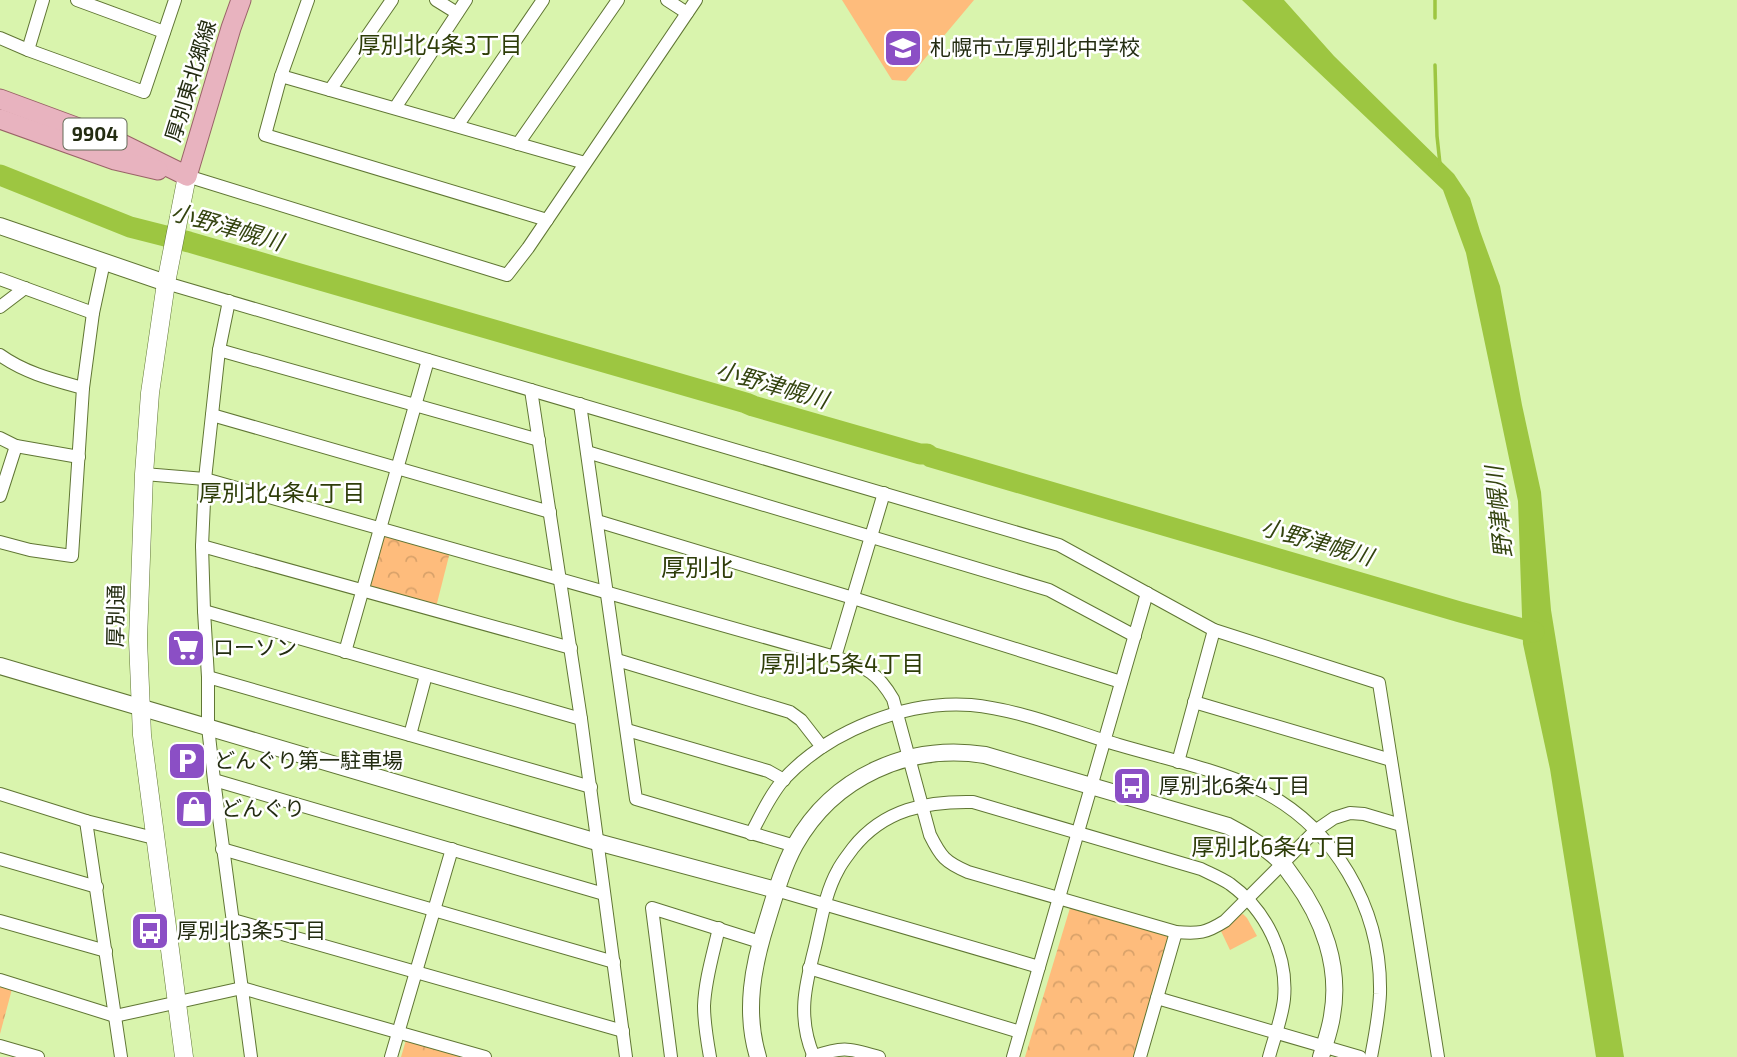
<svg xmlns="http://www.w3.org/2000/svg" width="1737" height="1057" viewBox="0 0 1737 1057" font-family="'Exo 2','Noto Sans JP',sans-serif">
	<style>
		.grass { fill: #febc7c }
		.park { fill: url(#park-crowns) }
		.water { fill: #9dc641 }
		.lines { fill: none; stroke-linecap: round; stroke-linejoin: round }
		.stream { stroke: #9dc641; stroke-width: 3.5 }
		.river { stroke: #9dc641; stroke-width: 21 }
		.minor-casing { stroke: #607634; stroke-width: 14 }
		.tertiary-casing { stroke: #607634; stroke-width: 18 }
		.secondary-casing { stroke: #607634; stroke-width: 19 }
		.primary-casing { stroke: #996367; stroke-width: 21 }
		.minor { stroke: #fff; stroke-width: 12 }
		.tertiary { stroke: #fff; stroke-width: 16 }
		.secondary { stroke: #fff; stroke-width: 18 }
		.primary { stroke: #e8b3bf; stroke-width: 19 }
		.labels { text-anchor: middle; stroke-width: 5; stroke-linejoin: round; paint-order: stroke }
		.shield { fill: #fff; stroke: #656b58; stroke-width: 2 }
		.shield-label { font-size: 19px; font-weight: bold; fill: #232c11 }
		.poi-label { font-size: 21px; fill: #232c11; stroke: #fff; text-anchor: start }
		.street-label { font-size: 21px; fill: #232c11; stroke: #fff }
		.neighbourhood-label { font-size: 23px; fill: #2e3d08; stroke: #fff }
		.water-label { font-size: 23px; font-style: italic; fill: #34440f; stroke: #fff }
		.quarter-label { font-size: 24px; fill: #2e3d08; stroke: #fff }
	</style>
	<defs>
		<pattern id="park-crowns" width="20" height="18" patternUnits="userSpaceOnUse" patternTransform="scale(1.75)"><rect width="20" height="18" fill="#febc7c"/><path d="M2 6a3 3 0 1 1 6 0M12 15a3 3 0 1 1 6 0" fill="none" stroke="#d9a26a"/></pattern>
	</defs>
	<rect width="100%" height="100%" fill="#d9f4ad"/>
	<g class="grass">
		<polygon points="842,0 974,0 906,81 892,80"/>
		<polygon points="1243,914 1247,918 1257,936 1230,950 1220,929 1237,916"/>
	</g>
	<g class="park">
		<polygon points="380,528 451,548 435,611 363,591"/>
		<polygon points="1070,908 1170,937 1135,1057 1025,1057"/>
		<polygon points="0,985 12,989 0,1034"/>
		<polygon points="406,1040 463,1057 401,1057"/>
	</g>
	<polygon class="water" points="1242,0 1284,0 1334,56 1454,174 1470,198 1480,231 1500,286 1522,405 1541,492 1551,610 1624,1057 1596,1057 1550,769 1523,644 1518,501 1466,253 1443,190"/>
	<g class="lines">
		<g class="stream">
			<polyline points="1435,0 1435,18"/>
			<polyline points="1435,65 1437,136 1440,164"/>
		</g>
		<polyline class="river" points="0,175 130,227 189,242 746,403 753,406 920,454 927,454 931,457 1460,612 1534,632"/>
		<defs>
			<g id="minor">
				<polyline points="77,0 164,32"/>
				<polyline points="308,0 281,76 265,135 547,220"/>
				<polyline points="436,0 457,13"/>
				<polyline points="667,0 687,13"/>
				<polyline points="0,38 28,50 144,92 175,0"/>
				<polyline points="28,50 43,0"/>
				<polyline points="281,76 585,163"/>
				<polyline points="330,90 392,0"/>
				<polyline points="395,108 466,0"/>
				<polyline points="457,126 543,0"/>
				<polyline points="518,144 618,0"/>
				<polyline points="187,176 507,275 528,248 696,0"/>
				<polyline points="0,279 93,313"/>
				<polyline points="166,283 1059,545 1214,630 1379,683 1438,1057"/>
				<polyline points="229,301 219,350 205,479 202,546 204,611 208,677 208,727 214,780 251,1057"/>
				<polyline points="0,307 25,288"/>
				<polyline points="219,350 539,440"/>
				<path d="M0 355C25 373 54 380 83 388"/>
				<polyline points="531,390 581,719 626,1057"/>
				<polyline points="580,404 636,799 795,846"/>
				<polyline points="212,415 550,512"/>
				<polyline points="0,438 16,446 79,457"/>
				<polyline points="587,452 1049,590 1135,636"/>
				<path d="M144 474 205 479 835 657C865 668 876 670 893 699L930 835C941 857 945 862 968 872L1176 932C1199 934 1206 933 1225 921L1315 831 1334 818 1350 813 1364 814 1401 825"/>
				<polyline points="0,496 16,446"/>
				<polyline points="597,521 853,598 1121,682"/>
				<polyline points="0,542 30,550 72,556 83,388 93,313 104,262"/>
				<polyline points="202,546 571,648"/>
				<polyline points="204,611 581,719"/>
				<polyline points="345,652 428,360"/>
				<polyline points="835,657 884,493"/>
				<polyline points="617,660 790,712 801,720 822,747"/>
				<polyline points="208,677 591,787"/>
				<polyline points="1194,702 1391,760"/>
				<polyline points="627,730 768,771 784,780"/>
				<polyline points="410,735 426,675"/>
				<polyline points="1178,762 1214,630"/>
				<polyline points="214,780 604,894"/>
				<polyline points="0,794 86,821 154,838"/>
				<polyline points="86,821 121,1057"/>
				<path d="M751 834C761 815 770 795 784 779 829 731 906 700 971 705 1022 710 1071 731 1119 745 1163 758 1215 769 1256 788 1334 825 1382 908 1380 994 1379 1016 1375 1036 1371 1057"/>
				<polyline points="222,849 614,962"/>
				<polyline points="0,859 97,887"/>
				<polyline points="776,890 1039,967"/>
				<polyline points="233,920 623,1031"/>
				<polyline points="0,921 106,951"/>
				<polyline points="809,968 1020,1032"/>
				<polyline points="0,980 115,1016 242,988 485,1057"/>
				<polyline points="1157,998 1360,1057"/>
				<polyline points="0,1046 38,1057"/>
				<polyline points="391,1057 452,849"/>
				<polyline points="671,1057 652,908 760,942"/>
				<path d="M710 1057C707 1040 704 1023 704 1006 705 980 713 954 719 928"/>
				<path d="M812 1057C843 1046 848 1048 879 1057"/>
				<path d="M814 1057C797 1018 805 986 815 947 821 922 825 893 838 870 842 862 848 855 853 848 884 809 927 801 973 802L1201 869C1211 874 1221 878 1230 884 1266 910 1288 955 1284 999 1282 1018 1274 1038 1269 1057"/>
				<polyline points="1013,1057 1147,593"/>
				<polyline points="1140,1057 1176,932"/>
			</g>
			<g id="tertiary">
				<polyline points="0,226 166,283"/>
				<polyline points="0,666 597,842 776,890"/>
				<path d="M758 1057C744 1011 753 965 767 921 775 895 782 869 795 845 833 777 908 743 985 755L1228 826C1247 836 1266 847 1281 862 1286 867 1290 874 1294 879 1323 918 1341 967 1332 1016 1330 1030 1325 1043 1321 1057"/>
			</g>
			<polyline id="secondary" points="184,1057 142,735 138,640 144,474 150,393 166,283 187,176"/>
			<g id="primary">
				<polyline points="0,99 122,144 187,176"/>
				<polyline points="0,119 115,160 158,170"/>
				<polyline points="187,176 231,28 241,0"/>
			</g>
		</defs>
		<use href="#minor" class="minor-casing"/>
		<use href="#tertiary" class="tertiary-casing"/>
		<use href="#secondary" class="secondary-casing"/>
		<use href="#primary" class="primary-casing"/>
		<use href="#minor" class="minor"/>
		<use href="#tertiary" class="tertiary"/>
		<use href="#secondary" class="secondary"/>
		<use href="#primary" class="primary"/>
	</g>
	<defs>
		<symbol id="school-square" viewBox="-11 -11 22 22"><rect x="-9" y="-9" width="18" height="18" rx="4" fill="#8b4fc5" stroke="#fff"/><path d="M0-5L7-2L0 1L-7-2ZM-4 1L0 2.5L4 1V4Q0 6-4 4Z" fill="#fff"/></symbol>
		<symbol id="supermarket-square" viewBox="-11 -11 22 22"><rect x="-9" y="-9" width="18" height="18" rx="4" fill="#8b4fc5" stroke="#fff"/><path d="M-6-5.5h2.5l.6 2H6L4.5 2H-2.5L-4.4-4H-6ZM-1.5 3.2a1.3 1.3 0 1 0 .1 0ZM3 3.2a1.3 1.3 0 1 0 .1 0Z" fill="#fff"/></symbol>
		<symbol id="parking-square" viewBox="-11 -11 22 22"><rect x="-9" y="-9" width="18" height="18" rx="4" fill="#8b4fc5" stroke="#fff"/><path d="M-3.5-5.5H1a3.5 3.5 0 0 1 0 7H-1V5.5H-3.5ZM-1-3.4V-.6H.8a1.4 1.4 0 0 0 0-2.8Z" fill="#fff"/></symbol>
		<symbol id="bus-square" viewBox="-11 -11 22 22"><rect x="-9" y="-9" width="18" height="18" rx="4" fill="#8b4fc5" stroke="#fff"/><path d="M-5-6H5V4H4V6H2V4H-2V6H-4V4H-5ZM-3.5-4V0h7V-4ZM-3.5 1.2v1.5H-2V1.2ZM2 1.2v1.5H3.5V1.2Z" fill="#fff"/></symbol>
		<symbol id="shop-square" viewBox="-11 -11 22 22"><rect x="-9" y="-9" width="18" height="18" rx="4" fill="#8b4fc5" stroke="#fff"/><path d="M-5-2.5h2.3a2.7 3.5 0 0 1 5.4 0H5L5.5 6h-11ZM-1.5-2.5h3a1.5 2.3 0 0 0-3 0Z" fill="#fff"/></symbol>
	</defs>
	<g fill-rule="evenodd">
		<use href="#school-square" x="881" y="26" width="44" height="44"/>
		<use href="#supermarket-square" x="164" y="626" width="44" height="44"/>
		<use href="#parking-square" x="165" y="739" width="44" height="44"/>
		<use href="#bus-square" x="1110" y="764" width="44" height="44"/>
		<use href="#shop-square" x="172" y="787" width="44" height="44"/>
		<use href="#bus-square" x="128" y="909" width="44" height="44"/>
	</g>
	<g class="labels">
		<rect class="shield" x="63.5" y="118.5" width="63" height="31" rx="5"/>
		<g class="shield-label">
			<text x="95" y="141">9904</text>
		</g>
		<g class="poi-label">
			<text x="930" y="55">札幌市立厚別北中学校</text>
			<text x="213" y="655">ローソン</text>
			<text x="214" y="768">どんぐり第一駐車場</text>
			<text x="1159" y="793">厚別北6条4丁目</text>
			<text x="221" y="816">どんぐり</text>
			<text x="177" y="938">厚別北3条5丁目</text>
		</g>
		<g class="street-label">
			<text transform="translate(191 81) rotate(-73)" y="7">厚別東北郷線</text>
			<text transform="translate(116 616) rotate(-89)" y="7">厚別通</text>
		</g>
		<g class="neighbourhood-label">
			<text x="440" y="53">厚別北4条3丁目</text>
			<text x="282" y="501">厚別北4条4丁目</text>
			<text x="842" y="672">厚別北5条4丁目</text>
			<text x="1274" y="855">厚別北6条4丁目</text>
		</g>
		<g class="water-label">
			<text transform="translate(227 227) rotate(16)" y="8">小野津幌川</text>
			<text transform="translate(772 385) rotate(16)" y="8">小野津幌川</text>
			<text transform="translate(1499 512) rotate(-96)" y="8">野津幌川</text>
			<text transform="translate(1317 542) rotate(16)" y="8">小野津幌川</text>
		</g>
		<g class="quarter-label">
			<text x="697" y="576">厚別北</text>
		</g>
	</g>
</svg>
